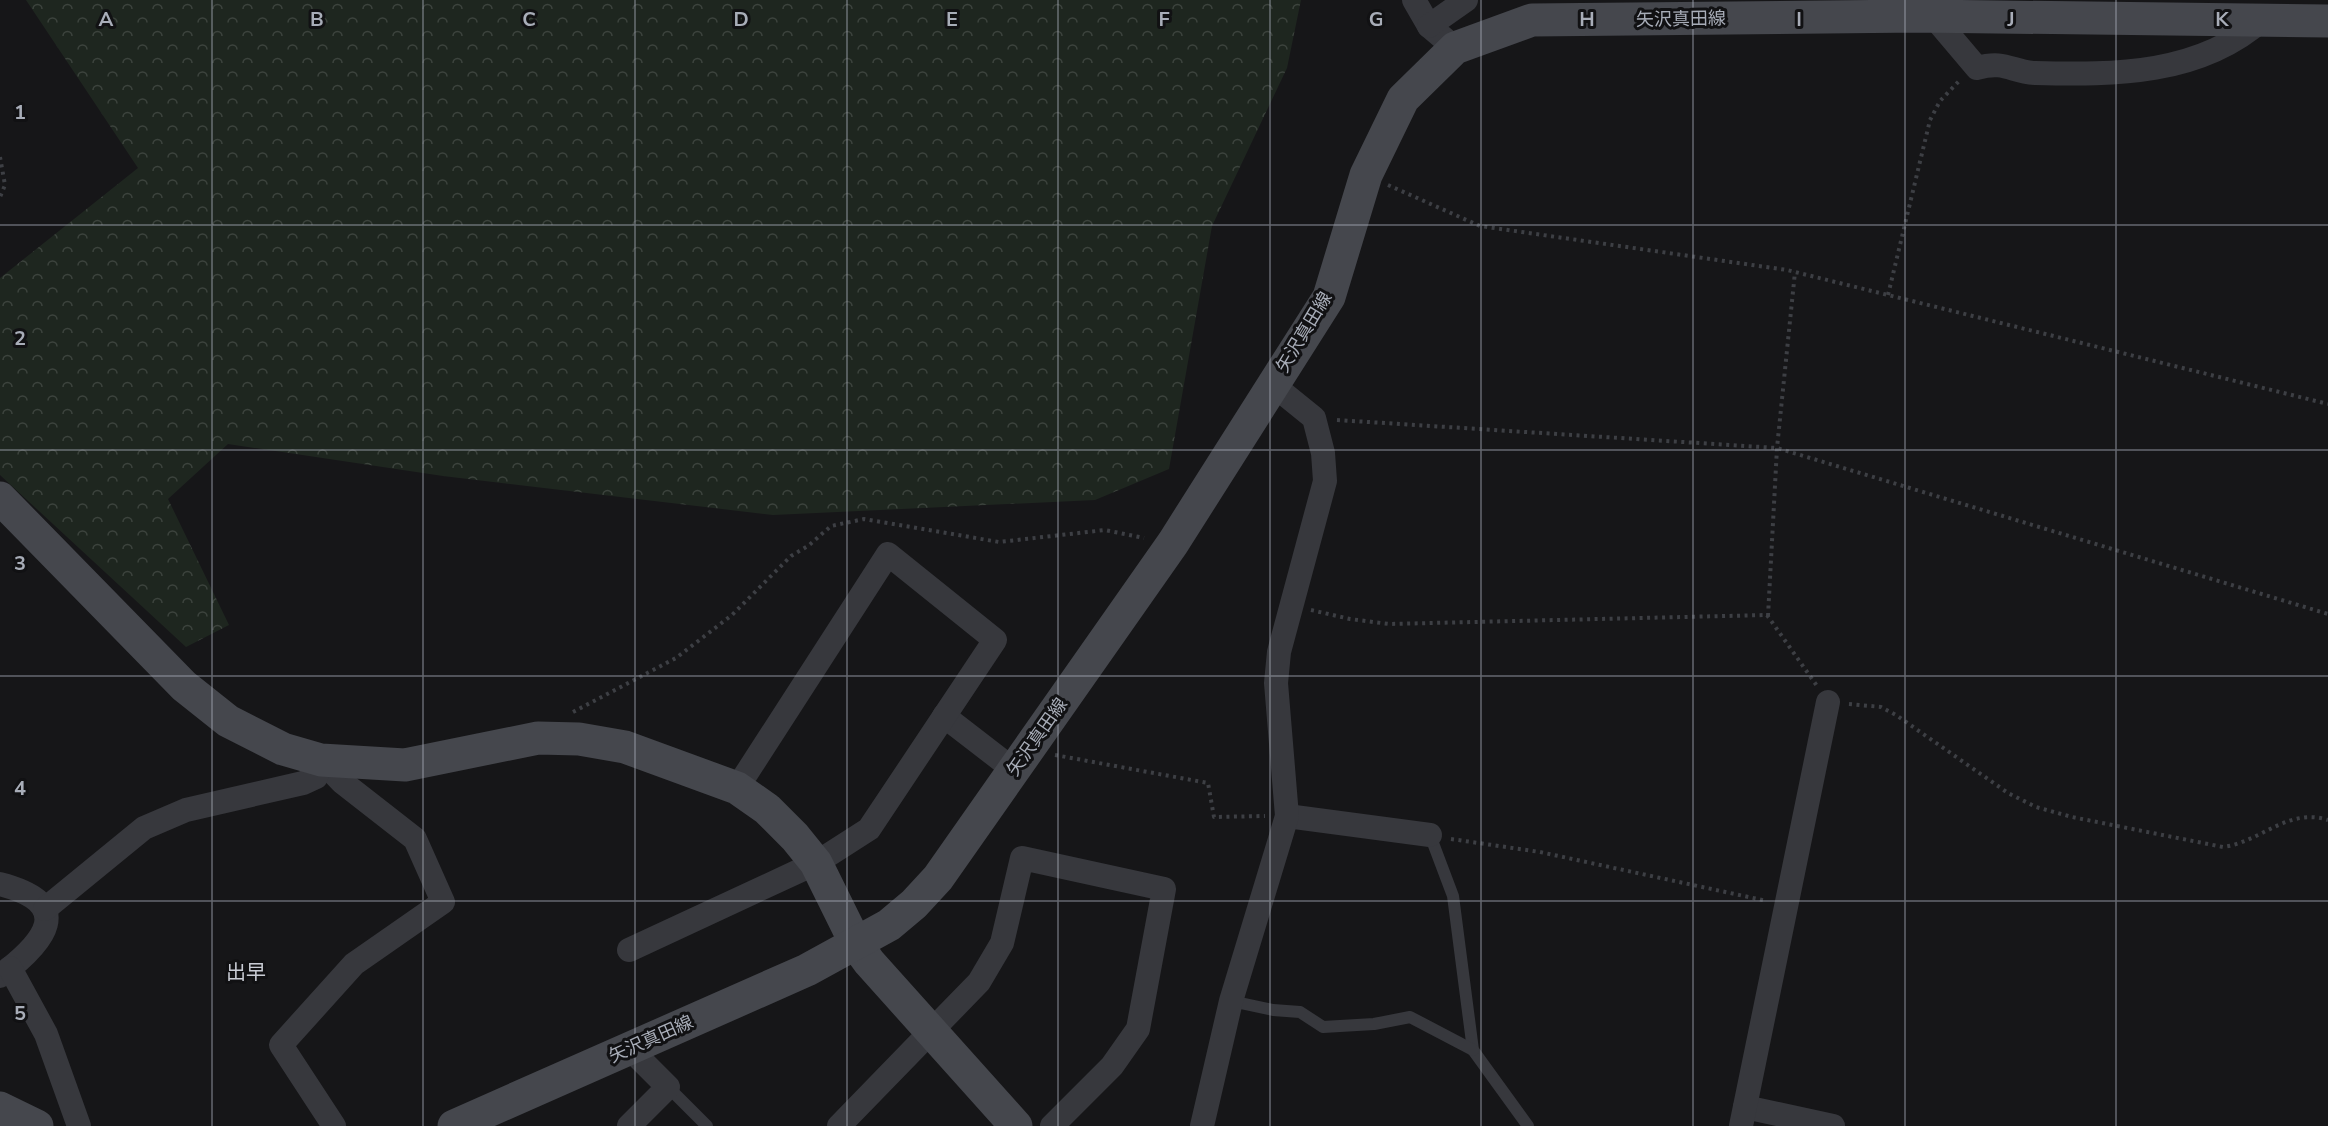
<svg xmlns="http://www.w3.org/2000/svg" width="2328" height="1126" viewBox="0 0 2328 1126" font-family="'Nunito Sans','Noto Sans JP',sans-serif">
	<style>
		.forest { fill: url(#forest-crowns) }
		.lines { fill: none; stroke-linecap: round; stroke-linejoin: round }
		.path { stroke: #3d3f44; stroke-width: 4; stroke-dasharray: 3 4.5; stroke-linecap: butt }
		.lane { stroke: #37383d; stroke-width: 12 }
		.street { stroke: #37383d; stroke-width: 24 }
		.secondary { stroke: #45474d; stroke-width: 33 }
		.grid { fill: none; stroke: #a8adb8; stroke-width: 1.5; stroke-opacity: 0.55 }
		.labels { text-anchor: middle; stroke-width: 6; stroke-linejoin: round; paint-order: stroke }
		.street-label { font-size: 18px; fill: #a8adb8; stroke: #111113 }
		.neighbourhood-label { font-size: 20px; fill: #c9ccd4; stroke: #111113 }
		.grid-label { font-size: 20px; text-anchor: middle; font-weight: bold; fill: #a8adb8; stroke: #111113; stroke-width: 6; stroke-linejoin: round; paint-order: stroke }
	</style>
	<defs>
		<pattern id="forest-crowns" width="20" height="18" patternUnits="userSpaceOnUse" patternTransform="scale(1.5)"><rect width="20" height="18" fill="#1e261f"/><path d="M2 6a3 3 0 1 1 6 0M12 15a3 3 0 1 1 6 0" fill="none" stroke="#3c433d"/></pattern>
	</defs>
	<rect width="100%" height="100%" fill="#161618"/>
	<polygon class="forest" points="26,0 1301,0 1287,68 1212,226 1169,469 1095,500 773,515 443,476 228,444 168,499 229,625 186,647 0,475 0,278 138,168"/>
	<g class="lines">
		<g class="path">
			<polyline points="0,157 5,185 0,197"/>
			<polyline points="1388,185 1480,226 1787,270 2328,404"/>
			<polyline points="1888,295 1930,120 1940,101 1960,80"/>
			<polyline points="1337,420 1777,448 2328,614"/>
			<polyline points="1311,610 1350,619 1389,624 1767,615 1817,686"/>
			<polyline points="1768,616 1777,448 1795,272"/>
			<path d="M1849 704 1881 707 1896 715 2008 793 2036 807 2072 817 2223 847C2261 842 2288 807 2328 820"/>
			<polyline points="573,712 676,658 732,615 791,556 808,546 831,526 864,519 999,542 1105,530 1144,538"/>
			<polyline points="1055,755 1208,783 1214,817 1265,816"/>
			<polyline points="1451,839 1540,852 1767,901"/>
		</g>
		<g class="lane">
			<polyline points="1430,835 1453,896 1473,1050 1528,1126"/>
			<polyline points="1231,1001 1273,1010 1300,1012 1323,1027 1374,1024 1410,1017 1473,1050"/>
			<polyline points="668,1087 707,1126"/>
		</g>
		<g class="street">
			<polyline points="1414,0 1429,26 1455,48"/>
			<path d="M1933 16 1977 68C2006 60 2011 72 2035 73 2115 75 2200 75 2263 19"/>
			<polyline points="1429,26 1466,0"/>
			<polyline points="944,716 1014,770"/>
			<polyline points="321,760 342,782 415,839 443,902 354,964 281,1045 334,1126"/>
			<polyline points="1287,816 1430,835"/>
			<path d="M0 884C77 904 45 942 0 976"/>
			<polyline points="45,909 144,828 186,810 303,783 316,777 321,760"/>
			<polyline points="629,950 816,863 869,829 995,640 888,554 737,788"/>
			<polyline points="10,968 46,1034 79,1126"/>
			<polyline points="1745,1107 1833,1126"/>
			<polyline points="629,1126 668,1087 630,1049"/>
			<polyline points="839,1126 979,982 1002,943 1022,858 1164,889 1138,1029 1112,1066 1052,1126"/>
			<polyline points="1202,1126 1231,1001 1287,816 1276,683 1279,652 1325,481 1323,453 1314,418 1272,384"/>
			<polyline points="1741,1126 1828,702"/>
		</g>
		<g class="secondary">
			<polyline points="0,498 184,686 228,721 283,749 321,760 405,765 538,738 579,739 625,747 737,788 767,809 795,837 816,863 856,944 869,962 1016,1126"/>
			<polyline points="0,1108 37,1126"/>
			<polyline points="454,1126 807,970 889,925 914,904 938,878 1173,543 1329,297 1366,175 1403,99 1455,48 1532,20 1920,16 2328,21"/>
		</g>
	</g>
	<path class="grid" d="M212 0V1126M423 0V1126M635 0V1126M847 0V1126M1058 0V1126M1270 0V1126M1481 0V1126M1693 0V1126M1905 0V1126M2116 0V1126M0 225H2328M0 450H2328M0 676H2328M0 901H2328"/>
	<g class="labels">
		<g class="street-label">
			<text transform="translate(1681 19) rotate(-1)" y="6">矢沢真田線</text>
			<text transform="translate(1304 332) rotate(-59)" y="6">矢沢真田線</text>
			<text transform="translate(1037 737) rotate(-55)" y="6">矢沢真田線</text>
			<text transform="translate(651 1039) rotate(-24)" y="6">矢沢真田線</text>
		</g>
		<g class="neighbourhood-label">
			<text x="246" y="979">出早</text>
		</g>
	</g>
	<g class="grid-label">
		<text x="106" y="26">A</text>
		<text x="317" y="26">B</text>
		<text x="529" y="26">C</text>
		<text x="741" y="26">D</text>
		<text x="952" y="26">E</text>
		<text x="1164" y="26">F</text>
		<text x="1376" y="26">G</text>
		<text x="1587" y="26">H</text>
		<text x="1799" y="26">I</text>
		<text x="2011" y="26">J</text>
		<text x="2222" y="26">K</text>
		<text x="20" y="119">1</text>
		<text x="20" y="345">2</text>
		<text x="20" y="570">3</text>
		<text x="20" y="795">4</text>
		<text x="20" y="1020">5</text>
	</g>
</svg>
